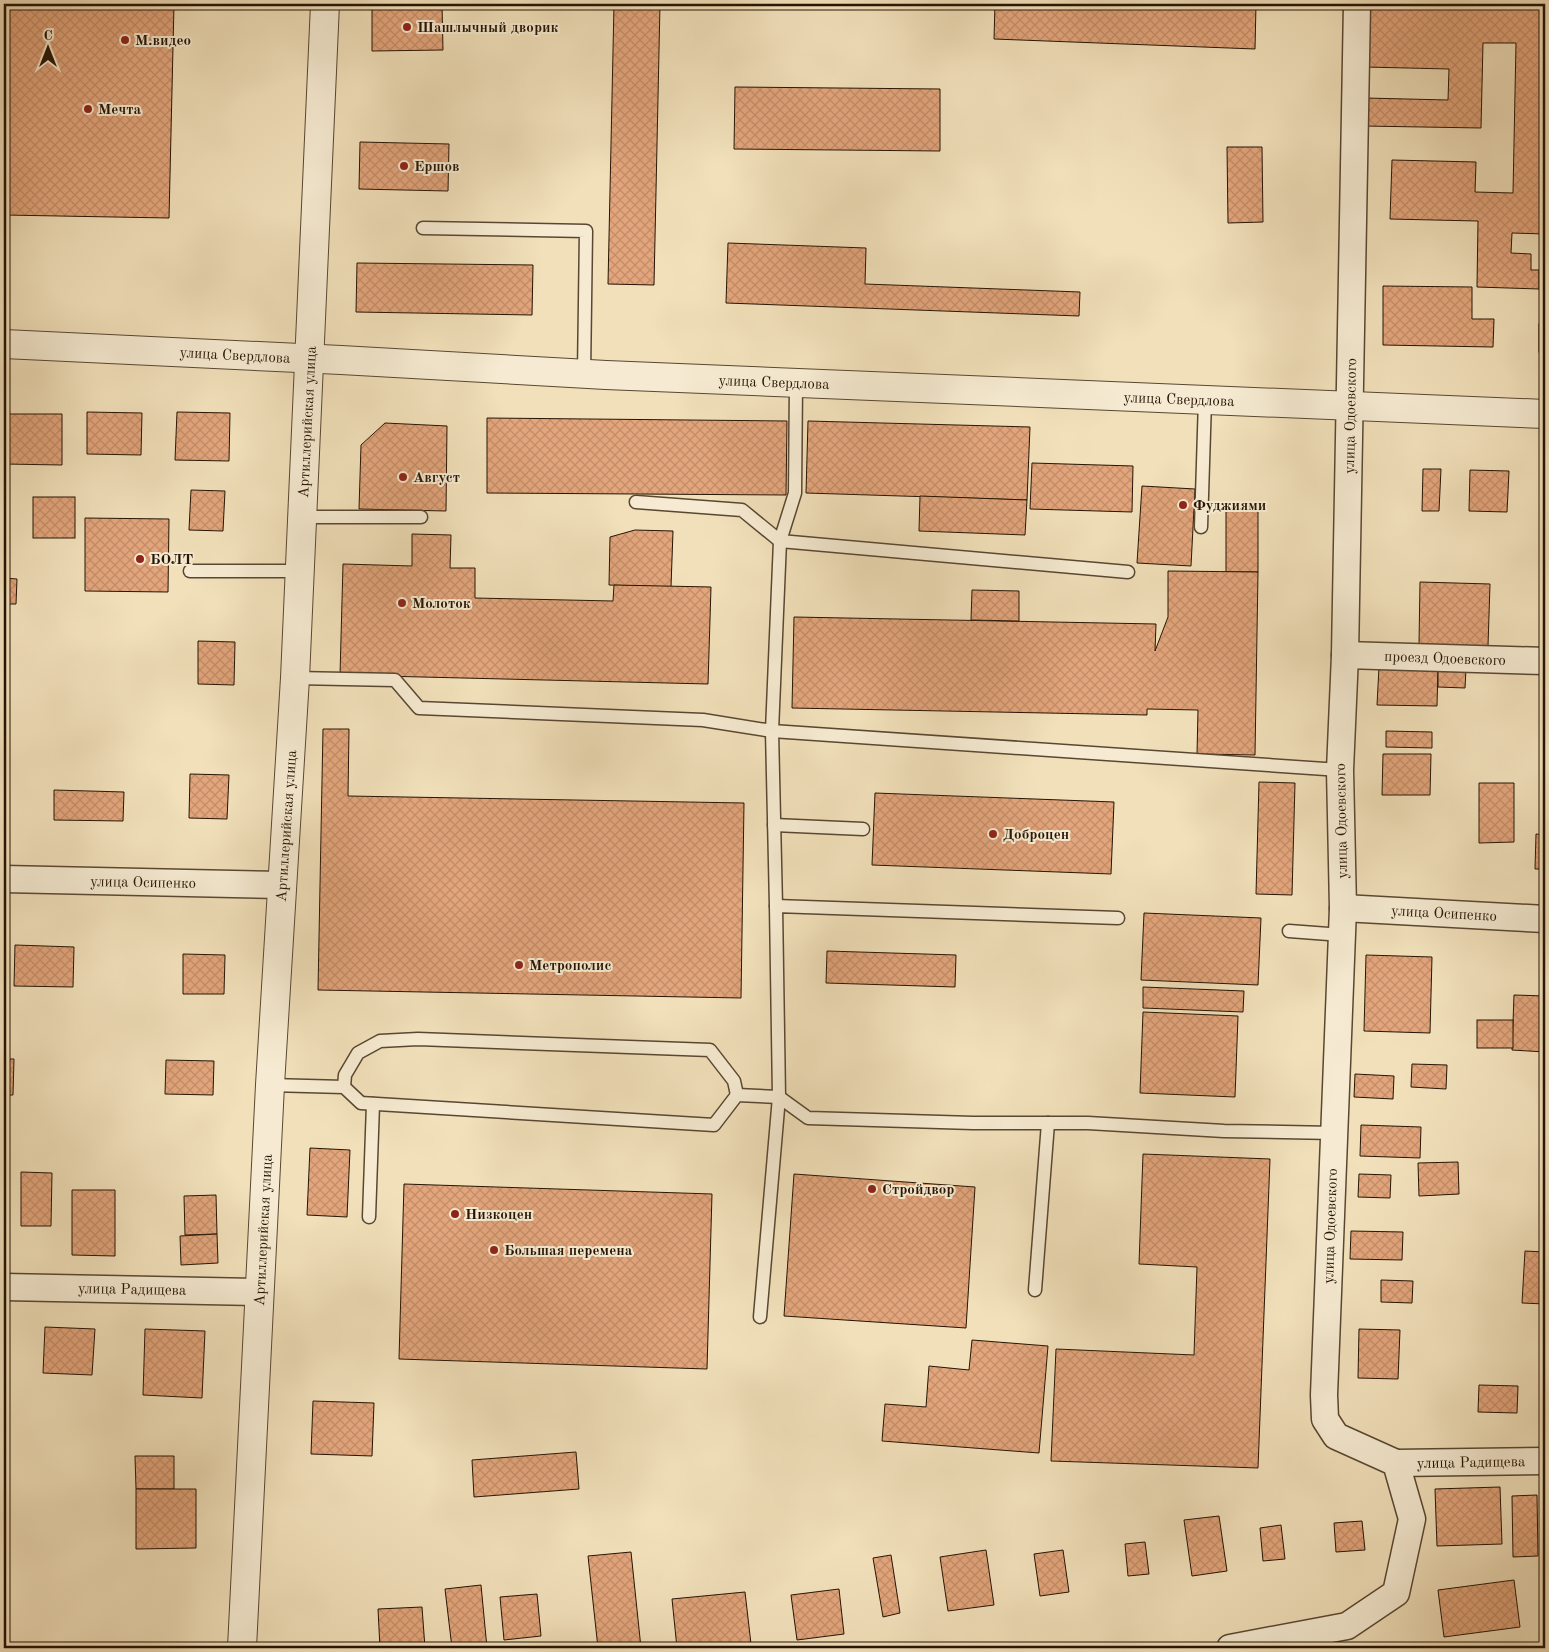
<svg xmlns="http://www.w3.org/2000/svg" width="1549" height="1652" viewBox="0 0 1549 1652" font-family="'Old Standard TT',serif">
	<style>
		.building { fill: url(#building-cross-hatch); stroke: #261404 }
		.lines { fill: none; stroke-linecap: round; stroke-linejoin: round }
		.service-casing { stroke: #594732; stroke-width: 15 }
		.minor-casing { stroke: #594732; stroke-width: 29 }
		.tertiary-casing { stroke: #594732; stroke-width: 30 }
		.service { stroke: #f6ebd2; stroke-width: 12 }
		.minor { stroke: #f6ebd2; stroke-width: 26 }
		.tertiary { stroke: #f6ebd2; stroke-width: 28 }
		.poi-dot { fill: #8f2418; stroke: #f6ebd2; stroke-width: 2 }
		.labels { text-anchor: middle; stroke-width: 4; stroke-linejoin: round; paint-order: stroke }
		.poi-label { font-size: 15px; font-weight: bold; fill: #261404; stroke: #f6ebd2; text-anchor: start }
		.street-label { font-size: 15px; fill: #261404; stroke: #f6ebd2 }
	</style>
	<defs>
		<pattern id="building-cross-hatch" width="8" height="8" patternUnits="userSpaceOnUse" patternTransform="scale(1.25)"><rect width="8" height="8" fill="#e3a57b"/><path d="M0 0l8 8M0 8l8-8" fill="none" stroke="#c38d69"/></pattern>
	</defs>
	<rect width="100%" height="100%" fill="#f1e0ba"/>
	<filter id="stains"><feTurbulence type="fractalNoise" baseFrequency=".004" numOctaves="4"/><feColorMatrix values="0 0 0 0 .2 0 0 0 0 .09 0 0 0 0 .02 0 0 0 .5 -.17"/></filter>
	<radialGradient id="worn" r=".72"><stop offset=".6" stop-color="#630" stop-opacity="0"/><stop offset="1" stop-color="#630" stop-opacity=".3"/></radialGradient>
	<g class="building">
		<polygon points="4,4 174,4 169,218 4,215"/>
		<polygon points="614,4 660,4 654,285 608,284"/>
		<polygon points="995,4 1256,4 1255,49 994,39"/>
		<polygon points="372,5 442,5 443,50 372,51"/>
		<polygon points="1366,6 1545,9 1545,234 1512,233 1511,253 1531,254 1531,270 1539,270 1539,289 1477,287 1478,221 1390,219 1392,160 1476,162 1475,192 1513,193 1516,43 1483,43 1481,128 1364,126 1365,98 1448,100 1449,69 1365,67"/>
		<polygon points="735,87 940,89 940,151 734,149"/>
		<polygon points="360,142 449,144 448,191 359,189"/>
		<polygon points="1227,147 1262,147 1263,222 1228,223"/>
		<polygon points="728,243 866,248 865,284 1080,292 1079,316 726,303"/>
		<polygon points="357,263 533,265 532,315 356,312"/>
		<polygon points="1383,286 1472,287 1472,319 1494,319 1493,347 1383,345"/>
		<rect x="1539" y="324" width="6" height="28"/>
		<polygon points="87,412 142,413 141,455 87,454"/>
		<polygon points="177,412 230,413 229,461 175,460"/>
		<polygon points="4,414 62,414 62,465 4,464"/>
		<polygon points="487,418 787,421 786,495 487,493"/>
		<polygon points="808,421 1030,427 1027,500 806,493"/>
		<polygon points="385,423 447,426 446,511 359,509 361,445"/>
		<polygon points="1032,463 1133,466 1132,512 1030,509"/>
		<polygon points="1423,469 1441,469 1439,511 1422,511"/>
		<polygon points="1470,470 1509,471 1507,512 1469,511"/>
		<polygon points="1142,486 1195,489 1191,566 1137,563"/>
		<polygon points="191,490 225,491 223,531 189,530"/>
		<polygon points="920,496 1027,500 1025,535 919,531"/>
		<rect x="33" y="497" width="42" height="41"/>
		<rect x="1226" y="503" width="32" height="69"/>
		<polygon points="85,518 169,519 168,592 85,591"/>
		<polygon points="635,530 673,531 671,587 609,585 610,537"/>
		<polygon points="412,534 451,535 450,568 475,568 475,598 613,601 614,585 711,587 708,684 340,675 343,564 412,566"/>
		<polygon points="1168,571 1258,572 1255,755 1197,754 1198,710 1147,709 1147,715 792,708 794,617 1156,624 1155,651 1168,617"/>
		<polygon points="4,578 17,579 16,604 4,604"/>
		<polygon points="1420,582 1490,584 1488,646 1419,644"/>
		<polygon points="972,590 1019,591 1019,621 971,620"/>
		<polygon points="198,641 235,642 234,685 198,684"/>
		<polygon points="1379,667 1438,668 1437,706 1377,705"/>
		<polygon points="1438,668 1466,669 1465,688 1438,687"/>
		<polygon points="323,729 349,729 348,796 744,803 741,998 318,990"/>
		<polygon points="1386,731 1432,732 1432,748 1386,747"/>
		<polygon points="1383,754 1431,754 1430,795 1382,795"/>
		<polygon points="190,774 229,775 227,819 189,818"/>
		<polygon points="1259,782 1295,783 1292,895 1256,894"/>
		<polygon points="1479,783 1514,783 1514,842 1479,843"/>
		<polygon points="54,790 124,792 123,821 54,820"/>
		<polygon points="875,793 1114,802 1111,874 872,865"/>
		<polygon points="1536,834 1545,835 1545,869 1535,869"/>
		<polygon points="1144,913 1261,918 1258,985 1141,980"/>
		<polygon points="15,945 74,947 73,987 14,986"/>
		<polygon points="827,951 956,955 955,987 826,983"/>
		<polygon points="183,954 225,955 224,994 183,994"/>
		<polygon points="1366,955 1432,957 1430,1033 1364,1031"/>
		<polygon points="1143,987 1244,991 1243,1012 1143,1008"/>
		<polygon points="1514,995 1545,996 1545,1052 1512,1050"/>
		<polygon points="1143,1012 1238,1016 1235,1097 1140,1093"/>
		<rect x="1477" y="1020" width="36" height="28"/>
		<polygon points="4,1059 14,1059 13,1095 4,1095"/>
		<polygon points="166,1060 214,1061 213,1095 165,1094"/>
		<polygon points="1412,1064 1447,1065 1446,1089 1411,1087"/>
		<polygon points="1355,1074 1394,1076 1393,1099 1354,1097"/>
		<polygon points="1361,1125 1421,1127 1420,1158 1360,1156"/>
		<polygon points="310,1148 350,1150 347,1217 307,1215"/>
		<polygon points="1143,1154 1270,1159 1258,1468 1051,1461 1056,1349 1194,1355 1197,1267 1139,1264"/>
		<polygon points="1458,1162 1459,1194 1419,1196 1418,1163"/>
		<polygon points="21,1172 52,1173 51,1226 21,1226"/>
		<polygon points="794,1174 975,1187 966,1328 784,1316"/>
		<polygon points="1359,1174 1391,1175 1390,1198 1358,1197"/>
		<polygon points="404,1184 712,1194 707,1369 399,1359"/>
		<polygon points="72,1190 115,1190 115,1256 72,1255"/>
		<polygon points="216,1195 217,1234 185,1235 184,1196"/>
		<polygon points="1351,1231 1403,1232 1402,1260 1350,1259"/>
		<polygon points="217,1234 218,1263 181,1265 180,1236"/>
		<polygon points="1525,1251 1545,1252 1545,1304 1522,1303"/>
		<polygon points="1381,1280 1413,1281 1412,1303 1381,1302"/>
		<polygon points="45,1327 95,1329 92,1375 43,1373"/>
		<polygon points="145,1329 205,1331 202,1398 143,1395"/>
		<polygon points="1359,1329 1400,1330 1398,1379 1358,1378"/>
		<polygon points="972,1340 1048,1346 1039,1453 882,1441 885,1404 926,1407 929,1366 969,1370"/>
		<polygon points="1479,1385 1518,1386 1517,1413 1478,1412"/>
		<polygon points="313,1401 374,1403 372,1456 311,1454"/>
		<polygon points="576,1452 579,1489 474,1497 472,1460"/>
		<polygon points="135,1456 174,1456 174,1489 136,1489"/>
		<polygon points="1500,1487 1502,1544 1437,1546 1435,1489"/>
		<polygon points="136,1489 196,1489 196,1548 136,1549"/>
		<polygon points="1537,1495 1538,1556 1513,1557 1512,1496"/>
		<polygon points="1219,1516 1227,1571 1192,1576 1184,1520"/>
		<polygon points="1362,1521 1365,1550 1336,1552 1334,1523"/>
		<polygon points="1281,1525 1285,1559 1263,1561 1260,1528"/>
		<polygon points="1145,1542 1149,1574 1128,1576 1125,1544"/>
		<polygon points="986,1550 994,1605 948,1611 940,1557"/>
		<polygon points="1063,1550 1069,1592 1040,1596 1034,1554"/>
		<polygon points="631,1552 641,1648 598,1648 588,1556"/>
		<polygon points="891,1555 900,1613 883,1617 873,1558"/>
		<polygon points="1514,1580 1520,1627 1444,1637 1438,1590"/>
		<polygon points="481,1585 487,1648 452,1648 445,1589"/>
		<polygon points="839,1589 844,1634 797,1640 791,1595"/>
		<polygon points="745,1592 751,1644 711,1648 677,1648 672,1599"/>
		<polygon points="537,1594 541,1636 504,1640 500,1597"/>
		<polygon points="422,1607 425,1648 380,1648 378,1609"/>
	</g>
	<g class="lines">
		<defs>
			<g id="service">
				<polyline points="423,228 586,231 584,374"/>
				<polyline points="796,383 795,493 780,541 772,731 1340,770"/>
				<polyline points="636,502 742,510 780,541 1128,572"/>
				<polyline points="302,517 421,517"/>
				<polyline points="1201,527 1205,400"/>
				<polyline points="190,571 300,571"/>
				<polyline points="295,678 395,680 419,708 703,720 772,731 776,906"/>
				<polyline points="774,825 863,829"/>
				<polyline points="1289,931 1342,935"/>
				<polyline points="270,1085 344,1087 361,1103 714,1125 737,1095 779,1097 808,1118 973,1123 1088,1123 1224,1131 1334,1133"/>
				<polyline points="344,1087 345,1075 358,1053 380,1041 418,1039 710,1050 734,1081 737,1095"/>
				<polyline points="369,1217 373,1104"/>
				<polyline points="1035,1290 1048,1123"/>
				<polyline points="760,1317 779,1097 776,906 1118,918"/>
			</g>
			<g id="minor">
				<polyline points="1345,655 1545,661"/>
				<polyline points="4,879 282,885"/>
				<polyline points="1343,908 1545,919"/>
				<polyline points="4,1287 259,1292"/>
				<polyline points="1396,1463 1545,1461"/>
				<polyline points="1230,1648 1347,1626 1396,1593 1412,1519 1396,1463 1336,1436 1325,1419 1324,1395 1343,908 1340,770 1345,655 1357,4"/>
			</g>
			<g id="tertiary">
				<polyline points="4,344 341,360 606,375 1545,414"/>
				<polyline points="242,1648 270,1085 295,678 325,4"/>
			</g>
		</defs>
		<use href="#service" class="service-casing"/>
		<use href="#minor" class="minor-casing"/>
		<use href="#tertiary" class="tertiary-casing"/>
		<use href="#service" class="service"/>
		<use href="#minor" class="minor"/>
		<use href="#tertiary" class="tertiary"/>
	</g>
	<g class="poi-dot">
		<circle cx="407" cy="27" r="5"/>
		<circle cx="125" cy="40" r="5"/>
		<circle cx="88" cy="109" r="5"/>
		<circle cx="404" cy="166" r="5"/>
		<circle cx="403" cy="477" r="5"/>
		<circle cx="1183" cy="505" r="5"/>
		<circle cx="140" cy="559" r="5"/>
		<circle cx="402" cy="603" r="5"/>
		<circle cx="993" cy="834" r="5"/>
		<circle cx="519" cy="965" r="5"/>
		<circle cx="872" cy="1189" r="5"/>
		<circle cx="455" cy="1214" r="5"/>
		<circle cx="494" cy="1250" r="5"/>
	</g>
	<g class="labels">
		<g class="poi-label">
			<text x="417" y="32">Шашлычный дворик</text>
			<text x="135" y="45">М.видео</text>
			<text x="98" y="114">Мечта</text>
			<text x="414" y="171">Ершов</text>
			<text x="413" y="482">Август</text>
			<text x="1193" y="510">Фуджиями</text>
			<text x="150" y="564">БОЛТ</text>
			<text x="412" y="608">Молоток</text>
			<text x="1003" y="839">Доброцен</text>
			<text x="529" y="970">Метрополис</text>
			<text x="882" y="1194">Стройдвор</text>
			<text x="465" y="1219">Низкоцен</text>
			<text x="504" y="1255">Большая перемена</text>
		</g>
		<g class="street-label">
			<text transform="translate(235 355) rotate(3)" y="5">улица Свердлова</text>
			<text transform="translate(774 382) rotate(2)" y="5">улица Свердлова</text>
			<text transform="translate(1179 399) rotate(2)" y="5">улица Свердлова</text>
			<text transform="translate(1350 416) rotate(-89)" y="5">улица Одоевского</text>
			<text transform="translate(307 422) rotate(-87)" y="5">Артиллерийская улица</text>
			<text transform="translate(1445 658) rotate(2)" y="5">проезд Одоевского</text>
			<text transform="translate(1341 821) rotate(-91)" y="5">улица Одоевского</text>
			<text transform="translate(286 826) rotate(-86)" y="5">Артиллерийская улица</text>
			<text transform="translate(143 882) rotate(1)" y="5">улица Осипенко</text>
			<text transform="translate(1444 913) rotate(3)" y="5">улица Осипенко</text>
			<text transform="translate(1330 1226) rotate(-88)" y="5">улица Одоевского</text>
			<text transform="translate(263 1230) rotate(-87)" y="5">Артиллерийская улица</text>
			<text transform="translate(132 1289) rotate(1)" y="5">улица Радищева</text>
			<text transform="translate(1471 1462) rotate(-1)" y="5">улица Радищева</text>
		</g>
	</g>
	<rect width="1549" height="1652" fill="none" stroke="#f1e0ba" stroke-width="20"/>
	<rect x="5" y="5" width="1539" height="1642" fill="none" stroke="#261404" stroke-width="2.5"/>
	<rect x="10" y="10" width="1529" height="1632" fill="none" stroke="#261404"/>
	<g transform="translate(48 48)" stroke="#f6ebd2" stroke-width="4" paint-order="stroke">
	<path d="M0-4L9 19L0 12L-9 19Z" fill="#261404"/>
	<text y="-8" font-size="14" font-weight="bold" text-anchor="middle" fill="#261404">С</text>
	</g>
	<rect width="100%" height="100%" filter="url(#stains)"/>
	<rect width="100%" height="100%" fill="url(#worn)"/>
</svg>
